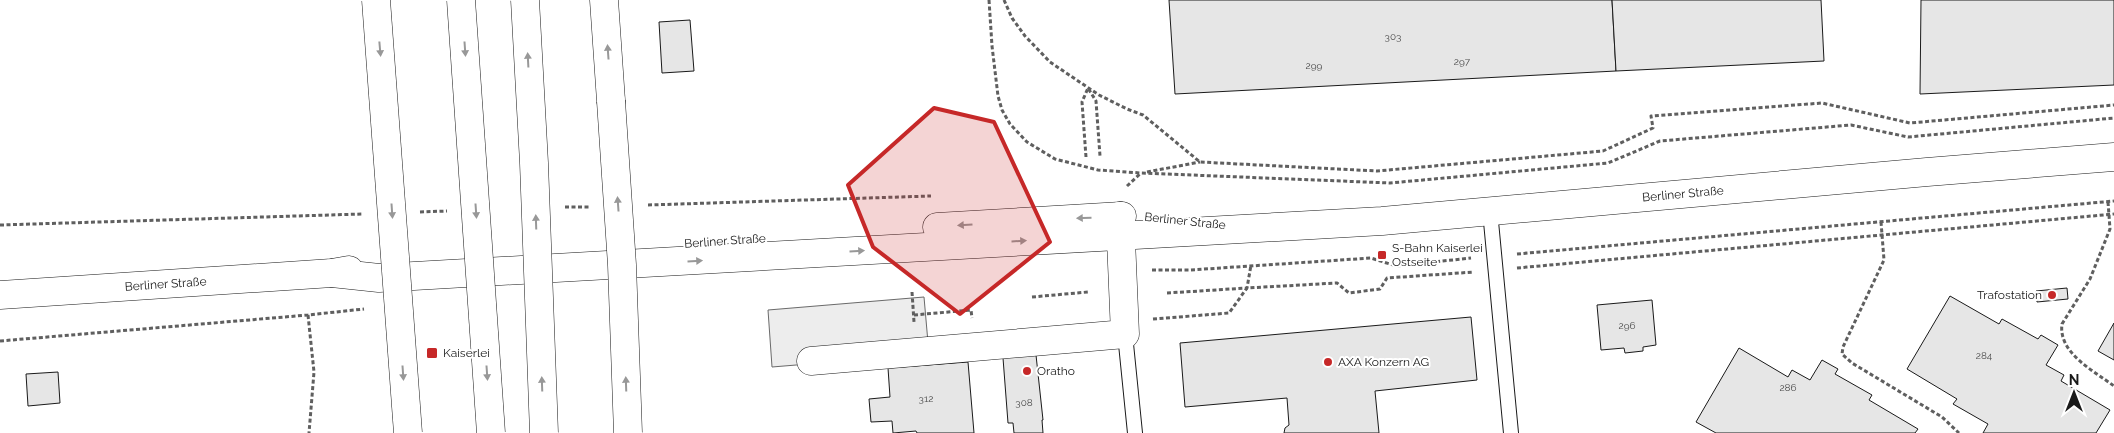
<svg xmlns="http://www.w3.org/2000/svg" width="2114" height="433" viewBox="0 0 2114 433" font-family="Raleway,sans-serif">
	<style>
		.parking { fill: #ededed; stroke: #6a6a6a }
		.building { fill: #e6e6e6; stroke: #1a1a1a }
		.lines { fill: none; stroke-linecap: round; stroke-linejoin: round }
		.service-casing { stroke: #1a1a1a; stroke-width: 16 }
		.minor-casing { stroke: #1a1a1a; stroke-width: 29 }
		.secondary-casing { stroke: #1a1a1a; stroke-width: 29 }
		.motorway-casing { stroke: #1a1a1a; stroke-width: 29 }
		.path { stroke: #5f5f5f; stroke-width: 3; stroke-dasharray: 4 2.5; stroke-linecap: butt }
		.service { stroke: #fff; stroke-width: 14 }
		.minor { stroke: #fff; stroke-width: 28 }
		.secondary { stroke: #fff; stroke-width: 28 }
		.motorway { stroke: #fff; stroke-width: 28 }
		.motorway-bridge-casing { stroke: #1a1a1a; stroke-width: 29; stroke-linecap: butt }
		.motorway-bridge { stroke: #fff; stroke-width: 28 }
		.oneway { fill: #989898 }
		.marked { fill: #c62828; fill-opacity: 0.2; stroke: #c62828; stroke-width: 4; stroke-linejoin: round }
		.poi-dot { fill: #c62828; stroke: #fff; stroke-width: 2 }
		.labels { text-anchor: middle; stroke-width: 4; stroke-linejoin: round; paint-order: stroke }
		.number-label { font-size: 10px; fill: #4d4d4d }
		.street-label { font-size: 12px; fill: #1a1a1a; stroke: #fff }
		.poi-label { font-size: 12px; fill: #1a1a1a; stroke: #fff; text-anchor: start }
	</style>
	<rect width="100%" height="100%" fill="#fff"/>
	<polygon class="parking" points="924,297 929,354 772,367 768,310"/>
	<g class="building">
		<polygon points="1169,0 1612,0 1616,71 1175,94"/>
		<polygon points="1612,0 1821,0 1824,61 1616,71"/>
		<polygon points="1921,0 2114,0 2114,85 1920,94"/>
		<polygon points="690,20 694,71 662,73 659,22"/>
		<polygon points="2067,288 2068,299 2037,302 2036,291"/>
		<polygon points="1950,296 1999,324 2002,319 2038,339 2041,335 2058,345 2046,365 2064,375 2061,381 2110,410 2096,433 1983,433 1988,424 1953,404 1957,399 1907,369"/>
		<polygon points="1652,300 1656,345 1643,347 1643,351 1625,353 1624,348 1601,350 1597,305"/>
		<polygon points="1471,317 1477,380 1375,391 1379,433 1284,433 1285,428 1289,425 1287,398 1185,407 1180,343"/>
		<polygon points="2114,323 2114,360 2098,351"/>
		<polygon points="1739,348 1788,377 1792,370 1810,380 1822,360 1838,369 1835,374 1872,395 1869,400 1918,429 1915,433 1716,433 1696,422"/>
		<polygon points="1036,355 1043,420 1042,420 1043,433 1014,433 1013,423 1008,423 1003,358"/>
		<polygon points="968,362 974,433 917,433 916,431 893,433 892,421 871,422 869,399 890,397 888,368"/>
		<polygon points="58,372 60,403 28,406 26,374"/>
	</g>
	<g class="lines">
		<defs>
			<g id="service">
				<polyline points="1490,211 1511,433"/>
				<polyline points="1125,334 1135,433"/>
			</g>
			<polyline id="minor" points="811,361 1125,334 1120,216"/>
			<g id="secondary">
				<polyline points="937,227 1122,216"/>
				<path id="s1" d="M332 273 379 278 1382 221 1927 172 2114 157"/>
				<path id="s2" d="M0 295 332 273 349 270"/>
			</g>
			<polyline id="motorway" points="604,0 611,101"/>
		</defs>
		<use href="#service" class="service-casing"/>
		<use href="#minor" class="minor-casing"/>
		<use href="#secondary" class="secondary-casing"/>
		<use href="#motorway" class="motorway-casing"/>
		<g class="path">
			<polyline points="989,0 992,46 998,96 1002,110 1010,124 1027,142 1055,159 1098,170 1141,173 1390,183 1608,163 1660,141 1851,125 1908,137 2114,118"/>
			<polyline points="1004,0 1012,18 1025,36 1050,62 1099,95 1127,109 1143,115 1200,162 1377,171 1603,151 1653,128 1651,116 1822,103 1910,123 2114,105"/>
			<polyline points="1086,157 1082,102 1088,88 1096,101 1100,156"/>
			<polyline points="1147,172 1200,162"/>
			<polyline points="1127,186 1141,173"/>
			<path d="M2108 202 2110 229 2090 279 2062 324C2058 353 2094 371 2114 386"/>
			<polyline points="648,205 931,196"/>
			<polyline points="565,207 589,207"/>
			<polyline points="420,212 447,211"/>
			<polyline points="1881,222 1884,260 1843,347 1842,354 1852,363 1942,417 1959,433"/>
			<polyline points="0,225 362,214"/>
			<polyline points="1517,254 2114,201"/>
			<polyline points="1517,268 2114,214"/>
			<polyline points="1152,270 1190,270 1371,258 1396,266 1471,258"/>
			<polyline points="912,292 914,322"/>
			<polyline points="1167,293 1247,288 1251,265"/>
			<polyline points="1032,297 1088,292"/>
			<polyline points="308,315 314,372 309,433"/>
			<polyline points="914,315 971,310 972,318"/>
			<polyline points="1153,319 1229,313 1247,288 1337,283 1349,293 1380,289 1387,278 1474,272"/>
			<polyline points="0,341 308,315 364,309"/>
		</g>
		<use href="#service" class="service"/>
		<use href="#minor" class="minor"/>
		<use href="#secondary" class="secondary"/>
		<use href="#motorway" class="motorway"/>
		<defs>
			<g id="motorway-bridge">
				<polyline points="376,0 408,433"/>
				<polyline points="461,0 491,433"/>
				<polyline points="525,0 534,163 544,433"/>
				<polyline points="611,101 622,265 628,433"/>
			</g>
		</defs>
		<use href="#motorway-bridge" class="motorway-bridge-casing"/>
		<use href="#motorway-bridge" class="motorway-bridge"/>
	</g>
	<defs><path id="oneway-solid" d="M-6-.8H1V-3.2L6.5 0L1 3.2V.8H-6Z" transform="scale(1.25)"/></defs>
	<g class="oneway">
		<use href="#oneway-solid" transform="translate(380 49) rotate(85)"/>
		<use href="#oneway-solid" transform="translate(465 49) rotate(86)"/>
		<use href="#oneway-solid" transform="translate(608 52) rotate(-94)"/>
		<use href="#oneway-solid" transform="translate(528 60) rotate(-93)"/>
		<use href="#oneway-solid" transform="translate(618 204) rotate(-94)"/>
		<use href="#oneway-solid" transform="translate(392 211) rotate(86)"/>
		<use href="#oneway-solid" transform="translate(476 211) rotate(86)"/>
		<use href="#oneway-solid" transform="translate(1084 218) rotate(178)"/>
		<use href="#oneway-solid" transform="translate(536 222) rotate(-92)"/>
		<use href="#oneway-solid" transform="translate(965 225) rotate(176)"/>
		<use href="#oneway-solid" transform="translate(1019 241) rotate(-3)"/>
		<use href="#oneway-solid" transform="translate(857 251) rotate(-3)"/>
		<use href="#oneway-solid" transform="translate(695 261) rotate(-3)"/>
		<use href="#oneway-solid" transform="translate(403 373) rotate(86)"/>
		<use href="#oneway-solid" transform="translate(487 373) rotate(86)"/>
		<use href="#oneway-solid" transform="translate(542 384) rotate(-92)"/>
		<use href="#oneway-solid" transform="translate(626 384) rotate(-92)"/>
	</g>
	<path class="marked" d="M934 108 994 122 1050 242 960 314 873 247 848 185Z"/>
	<g class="poi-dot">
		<rect x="1377" y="250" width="10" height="10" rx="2.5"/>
		<circle cx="2052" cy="295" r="5"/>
		<rect x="426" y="347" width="12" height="12" rx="2.5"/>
		<circle cx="1328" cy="362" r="5"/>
		<circle cx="1027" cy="371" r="5"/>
	</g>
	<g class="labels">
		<g class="number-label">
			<text x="1393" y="40">303</text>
			<text x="1462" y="65">297</text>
			<text x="1314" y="69">299</text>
			<text x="1627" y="329">296</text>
			<text x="1984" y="359">284</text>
			<text x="1788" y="391">286</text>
			<text x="926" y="402">312</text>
			<text x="1024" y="406">308</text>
		</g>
		<g class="street-label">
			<text dy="4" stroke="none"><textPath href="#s1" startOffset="1354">Berliner Straße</textPath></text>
			<text transform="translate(1185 221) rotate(6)" y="4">Berliner Straße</text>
			<text transform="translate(725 241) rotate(-4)" y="4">Berliner Straße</text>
			<text dy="4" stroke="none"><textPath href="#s2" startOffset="166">Berliner Straße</textPath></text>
		</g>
		<g class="poi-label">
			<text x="1392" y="252">S-Bahn Kaiserlei<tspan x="1392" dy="14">Ostseite</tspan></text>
			<text x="2042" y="299" text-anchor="end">Trafostation</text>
			<text x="443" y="357">Kaiserlei</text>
			<text x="1338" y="366">AXA Konzern AG</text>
			<text x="1037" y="375">Oratho</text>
		</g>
	</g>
	<g transform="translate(2074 393)" stroke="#ffffff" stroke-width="4" paint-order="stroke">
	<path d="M0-4L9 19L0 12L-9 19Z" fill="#1a1a1a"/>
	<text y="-8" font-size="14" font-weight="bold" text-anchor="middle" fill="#1a1a1a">N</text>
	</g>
</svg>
